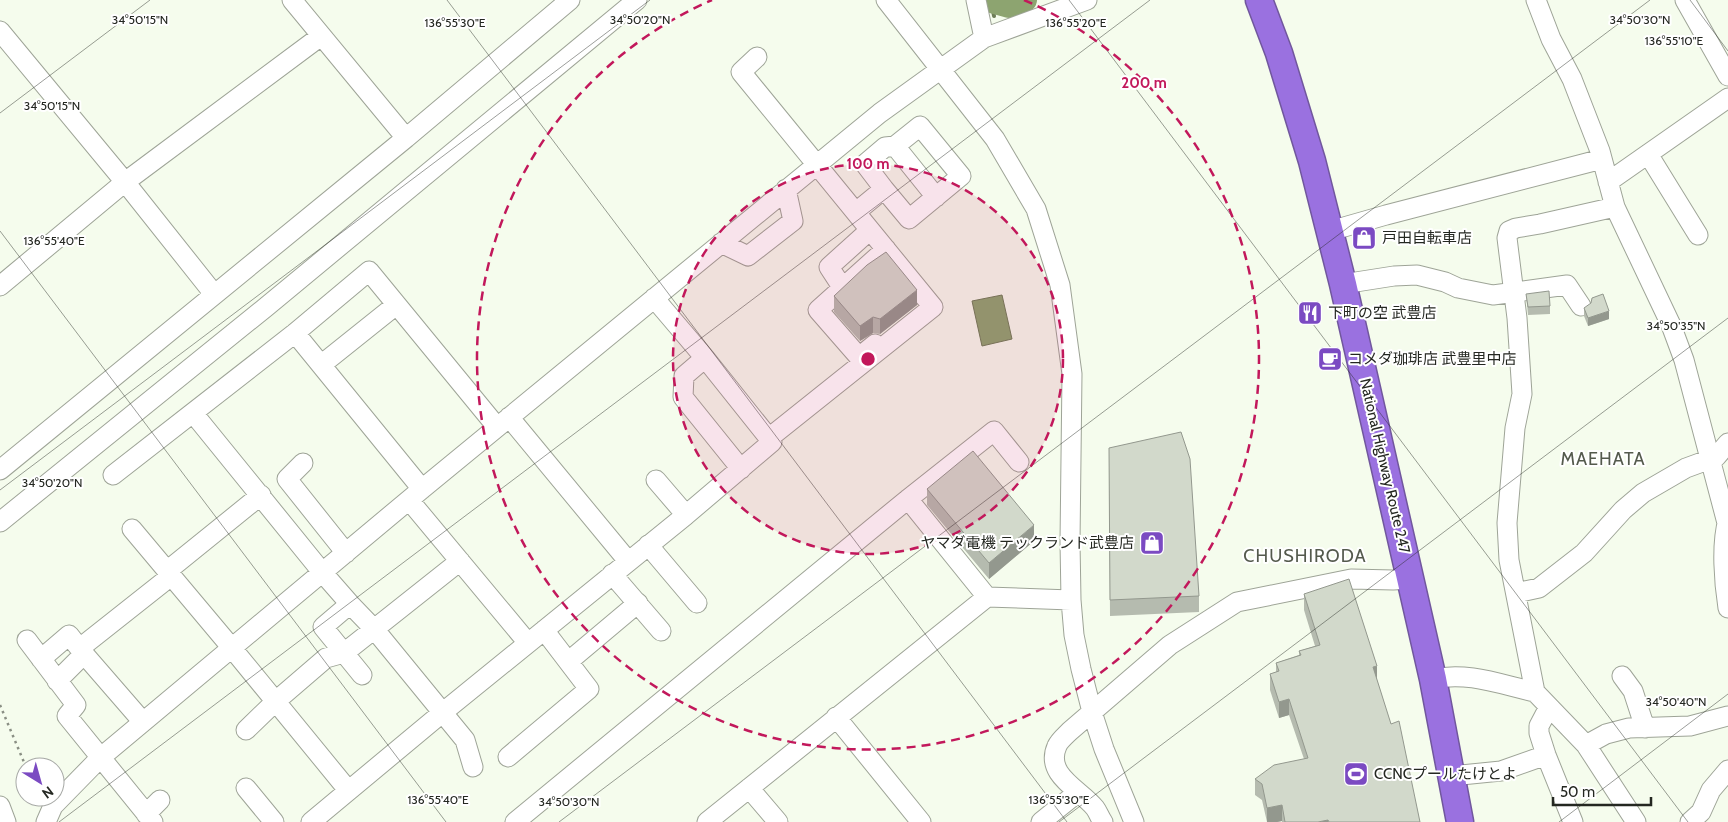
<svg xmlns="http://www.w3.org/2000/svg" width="1728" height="822" viewBox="0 0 1728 822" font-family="Cabin,'Noto Sans JP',sans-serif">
<rect width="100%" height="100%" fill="#f5fced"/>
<path fill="#8da470" stroke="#6e7e58" d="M1002 295 1012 339 982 346 972 301Z"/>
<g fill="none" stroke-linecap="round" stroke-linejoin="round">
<path stroke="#6e7e58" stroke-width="4" d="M991 0 994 16"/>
<path stroke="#8da470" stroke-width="24" d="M991 1 1009 6 1025 0"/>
<defs>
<path id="minor" d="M292 0 406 138 570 0
M886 0 995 139 1036 209 1060 285 1072 374 1070 542 1071 600 1074 635 1081 669 1092 712 1104 749 1134 822
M976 0 984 38
M1536 0 1551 39 1572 79 1600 151 1615 207 1671 325 1684 360 1727 523
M1685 0 1728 76
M0 31 125 182 214 294
M757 57 741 72 933 307 769 438
M895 146 936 197
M1648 154 1698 235
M1608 182 1728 98
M1615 207 1540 224 1516 228 1509 231 1507 238 1517 318 1522 394 1515 428 1507 523 1509 560 1535 692 1586 745 1636 822
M856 212 884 189 865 164 885 147 895 146 920 126 961 176 909 219 884 189
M1330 231 1386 215 1602 159
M721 243 748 256 793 221 786 189
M1343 284 1394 276 1417 275 1445 282 1458 288 1493 295 1567 285 1581 306
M0 286 125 182 321 36
M842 287 829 267 870 230
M295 333 422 489
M875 344 859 357 818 310 886 249
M705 358 684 376 683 397 741 469
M321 365 396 305
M193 413 322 572 350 604 375 630 465 740 473 767
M509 417 628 561
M303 463 287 479 346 553
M0 470 406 138
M113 475 295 333 369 271 497 427
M656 480 686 515
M908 499 987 597
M409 500 528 643
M1728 520C1721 544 1724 583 1728 608
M0 522 266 307 637 0
M132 529 231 647 348 790
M648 545 697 603
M167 571 261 495
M612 574 661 631
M1516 593 1539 588 1584 553 1623 510 1643 493 1686 468 1716 457 1728 443
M350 604 323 627 362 675
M27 640 76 705 67 716 153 822
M80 648 171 576
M84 654 143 722
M41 659 69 635 84 654 57 681
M569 661 638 603
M1622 676 1633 691 1645 728
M1433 679C1468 671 1502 685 1535 692
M1549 707 1539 726V733L1546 755 1573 822
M836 717 921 822
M246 730 276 701 326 658 344 653 460 561
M1586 745 1606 734 1629 728 1690 726 1728 716
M508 757 589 689 544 630
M1451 776 1501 771 1546 755
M246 788 274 822
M749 788 778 822
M0 806 6 822
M146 814 160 800
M46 822 53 806 100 758 422 489 880 113 984 38 1087 0
M311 822 442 713 686 515 772 442 705 358 654 298
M515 822 908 499 994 431 1019 462
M707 822 987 597 1071 600
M1041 822 1077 793
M1103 822C1100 818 1098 812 1095 808 1081 790 1044 775 1057 746 1059 741 1065 736 1070 731L1170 645 1237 602 1351 579 1393 580 1411 579
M1690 822 1701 812 1711 790 1728 770"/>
<path id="highway" d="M1259 0 1279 53 1312 161 1343 284 1433 679 1460 822"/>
</defs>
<use href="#minor" stroke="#9ea497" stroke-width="21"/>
<use href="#highway" stroke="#71579d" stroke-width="29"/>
<path stroke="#8a8f84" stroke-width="2.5" stroke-dasharray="2.5 4" stroke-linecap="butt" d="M0 705 26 767"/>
<use href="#minor" stroke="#fff" stroke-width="19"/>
<use href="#highway" stroke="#9a71e0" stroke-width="26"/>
</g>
<path fill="#b5bbaf" d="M1526 294 1550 306V314L1528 315Z
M834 296 917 305 880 334 873 333 860 341 834 312Z
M1584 308 1609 319 1588 326 1584 316Z
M1109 448 1199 596V612L1110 616Z
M927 489 1034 541 989 579 927 505Z
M1304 594 1377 680 1420 822H1282V821L1277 822H1267L1262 800 1255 795V779L1304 759 1289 715 1279 718 1270 690V674L1276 672V663L1299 655V651L1315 646 1304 610Z"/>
<path fill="#93988e" d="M917 290V305L880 334V319Z
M1609 311V319L1588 326V318Z
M873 317V333L860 341V326Z
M1034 525V541L989 579V563Z
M1377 666V682L1373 667Z
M1289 699V715L1279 718V702Z
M1282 805V821L1277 822H1267V808Z
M1328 820V822H1318Z"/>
<path fill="#d2d9cb" stroke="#93988e" d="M886 252 917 290 880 319 873 317 860 326 834 296 867 265Z
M1549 291 1550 306 1528 307 1526 294Z
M1603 294 1609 311 1588 318 1584 308 1591 303 1592 298Z
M1181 432 1190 459 1199 596 1110 600 1109 448Z
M973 451 1034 525 989 563 927 489Z
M1349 579 1377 666 1373 667 1391 724 1399 721 1420 822H1329L1328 820 1318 822H1285L1282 805 1267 808 1262 784 1255 779 1274 765 1308 758 1289 699 1279 702 1270 674 1279 671 1276 663 1301 655 1299 651 1320 645 1304 594Z"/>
<path fill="none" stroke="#242721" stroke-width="1" stroke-opacity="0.45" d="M447 0 1067 822M1069 0 1688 822M1690 0 1728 51M0 113 150 0M0 231 446 822M0 490 650 0M59 822 1150 0M559 822 1650 0M1059 822 1728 318M1559 822 1728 694"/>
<circle cx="868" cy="359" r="195" fill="#c2185b" fill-opacity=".12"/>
<g fill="none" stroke="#c2185b" stroke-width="2.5" stroke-dasharray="9 6">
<circle cx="868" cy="359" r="195"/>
<path d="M1024 0A391 391 0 1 1 712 0"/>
</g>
<defs>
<symbol id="shop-square" viewBox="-11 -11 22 22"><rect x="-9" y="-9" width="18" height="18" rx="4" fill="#7b4ac2" stroke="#fff"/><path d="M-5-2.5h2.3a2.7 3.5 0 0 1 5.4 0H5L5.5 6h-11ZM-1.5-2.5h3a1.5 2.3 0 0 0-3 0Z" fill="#fff"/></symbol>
<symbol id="restaurant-square" viewBox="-11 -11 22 22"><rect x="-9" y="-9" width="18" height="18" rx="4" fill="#7b4ac2" stroke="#fff"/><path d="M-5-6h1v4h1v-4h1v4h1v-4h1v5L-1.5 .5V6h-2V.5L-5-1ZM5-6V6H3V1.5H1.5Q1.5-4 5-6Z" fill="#fff"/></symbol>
<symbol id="cafe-square" viewBox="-11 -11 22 22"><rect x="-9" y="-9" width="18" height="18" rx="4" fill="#7b4ac2" stroke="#fff"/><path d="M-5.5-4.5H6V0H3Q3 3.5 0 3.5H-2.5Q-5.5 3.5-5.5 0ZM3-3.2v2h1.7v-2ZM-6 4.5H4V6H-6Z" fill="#fff"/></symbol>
<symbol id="stadium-square" viewBox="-11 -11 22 22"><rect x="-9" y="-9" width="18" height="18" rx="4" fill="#7b4ac2" stroke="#fff"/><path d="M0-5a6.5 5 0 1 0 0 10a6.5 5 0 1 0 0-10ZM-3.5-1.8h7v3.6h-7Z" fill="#fff"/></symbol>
</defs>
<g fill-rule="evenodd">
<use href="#shop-square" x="1350" y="224" width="28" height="28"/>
<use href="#restaurant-square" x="1296" y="299" width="28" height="28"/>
<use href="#cafe-square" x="1316" y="345" width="28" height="28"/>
<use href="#shop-square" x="1138" y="529" width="28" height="28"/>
<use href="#stadium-square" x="1342" y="760" width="28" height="28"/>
</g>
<g text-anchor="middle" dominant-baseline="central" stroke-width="4" stroke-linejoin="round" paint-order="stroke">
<g font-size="15" fill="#242721" stroke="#fff" text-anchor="start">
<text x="1382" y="238">戸田自転車店</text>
<text x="1328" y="313">下町の空 武豊店</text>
<text x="1348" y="359">コメダ珈琲店 武豊里中店</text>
<text x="1134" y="543" text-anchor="end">ヤマダ電機 テックランド武豊店</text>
<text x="1374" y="774">CCNCプールたけとよ</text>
</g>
<g font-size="15" fill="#242721" stroke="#fff">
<text transform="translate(1385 466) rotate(77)">National Highway Route 247</text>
</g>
<g font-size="18" letter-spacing="1" fill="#545a4d" stroke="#fff">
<text x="1603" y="459">MAEHATA</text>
<text x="1305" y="556">CHUSHIRODA</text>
</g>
</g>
<g font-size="12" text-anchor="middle" fill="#242721" stroke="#fff" stroke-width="4" stroke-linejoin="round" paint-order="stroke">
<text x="140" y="24">34°50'15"N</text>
<text x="640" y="24">34°50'20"N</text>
<text x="1640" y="24">34°50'30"N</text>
<text x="455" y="27">136°55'30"E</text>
<text x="1076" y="27">136°55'20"E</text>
<text x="1674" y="45">136°55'10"E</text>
<text x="52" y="110">34°50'15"N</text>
<text x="54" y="245">136°55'40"E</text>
<text x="1676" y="330">34°50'35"N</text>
<text x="52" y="487">34°50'20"N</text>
<text x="1676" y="706">34°50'40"N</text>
<text x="438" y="804">136°55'40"E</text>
<text x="1059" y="804">136°55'30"E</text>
<text x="569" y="806">34°50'30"N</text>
</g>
<circle cx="868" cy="359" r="8" fill="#c2185b" stroke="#fff" stroke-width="2.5"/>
<g font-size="15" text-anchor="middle" font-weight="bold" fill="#c2185b" stroke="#fff" stroke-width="4" stroke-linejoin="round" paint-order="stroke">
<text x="1144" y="88">200 m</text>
<text x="868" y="169">100 m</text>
</g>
<g transform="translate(40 782) rotate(143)"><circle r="24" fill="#ffffff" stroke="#a7a9a6"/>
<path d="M0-4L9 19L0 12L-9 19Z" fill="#7b4ac2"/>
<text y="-8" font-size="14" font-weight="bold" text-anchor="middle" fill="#242721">N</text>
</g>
<path d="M1553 797v8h98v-8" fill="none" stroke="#242721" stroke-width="2.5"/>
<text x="1560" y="797" font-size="15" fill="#242721" stroke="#ffffff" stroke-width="4" paint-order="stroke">50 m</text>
</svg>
